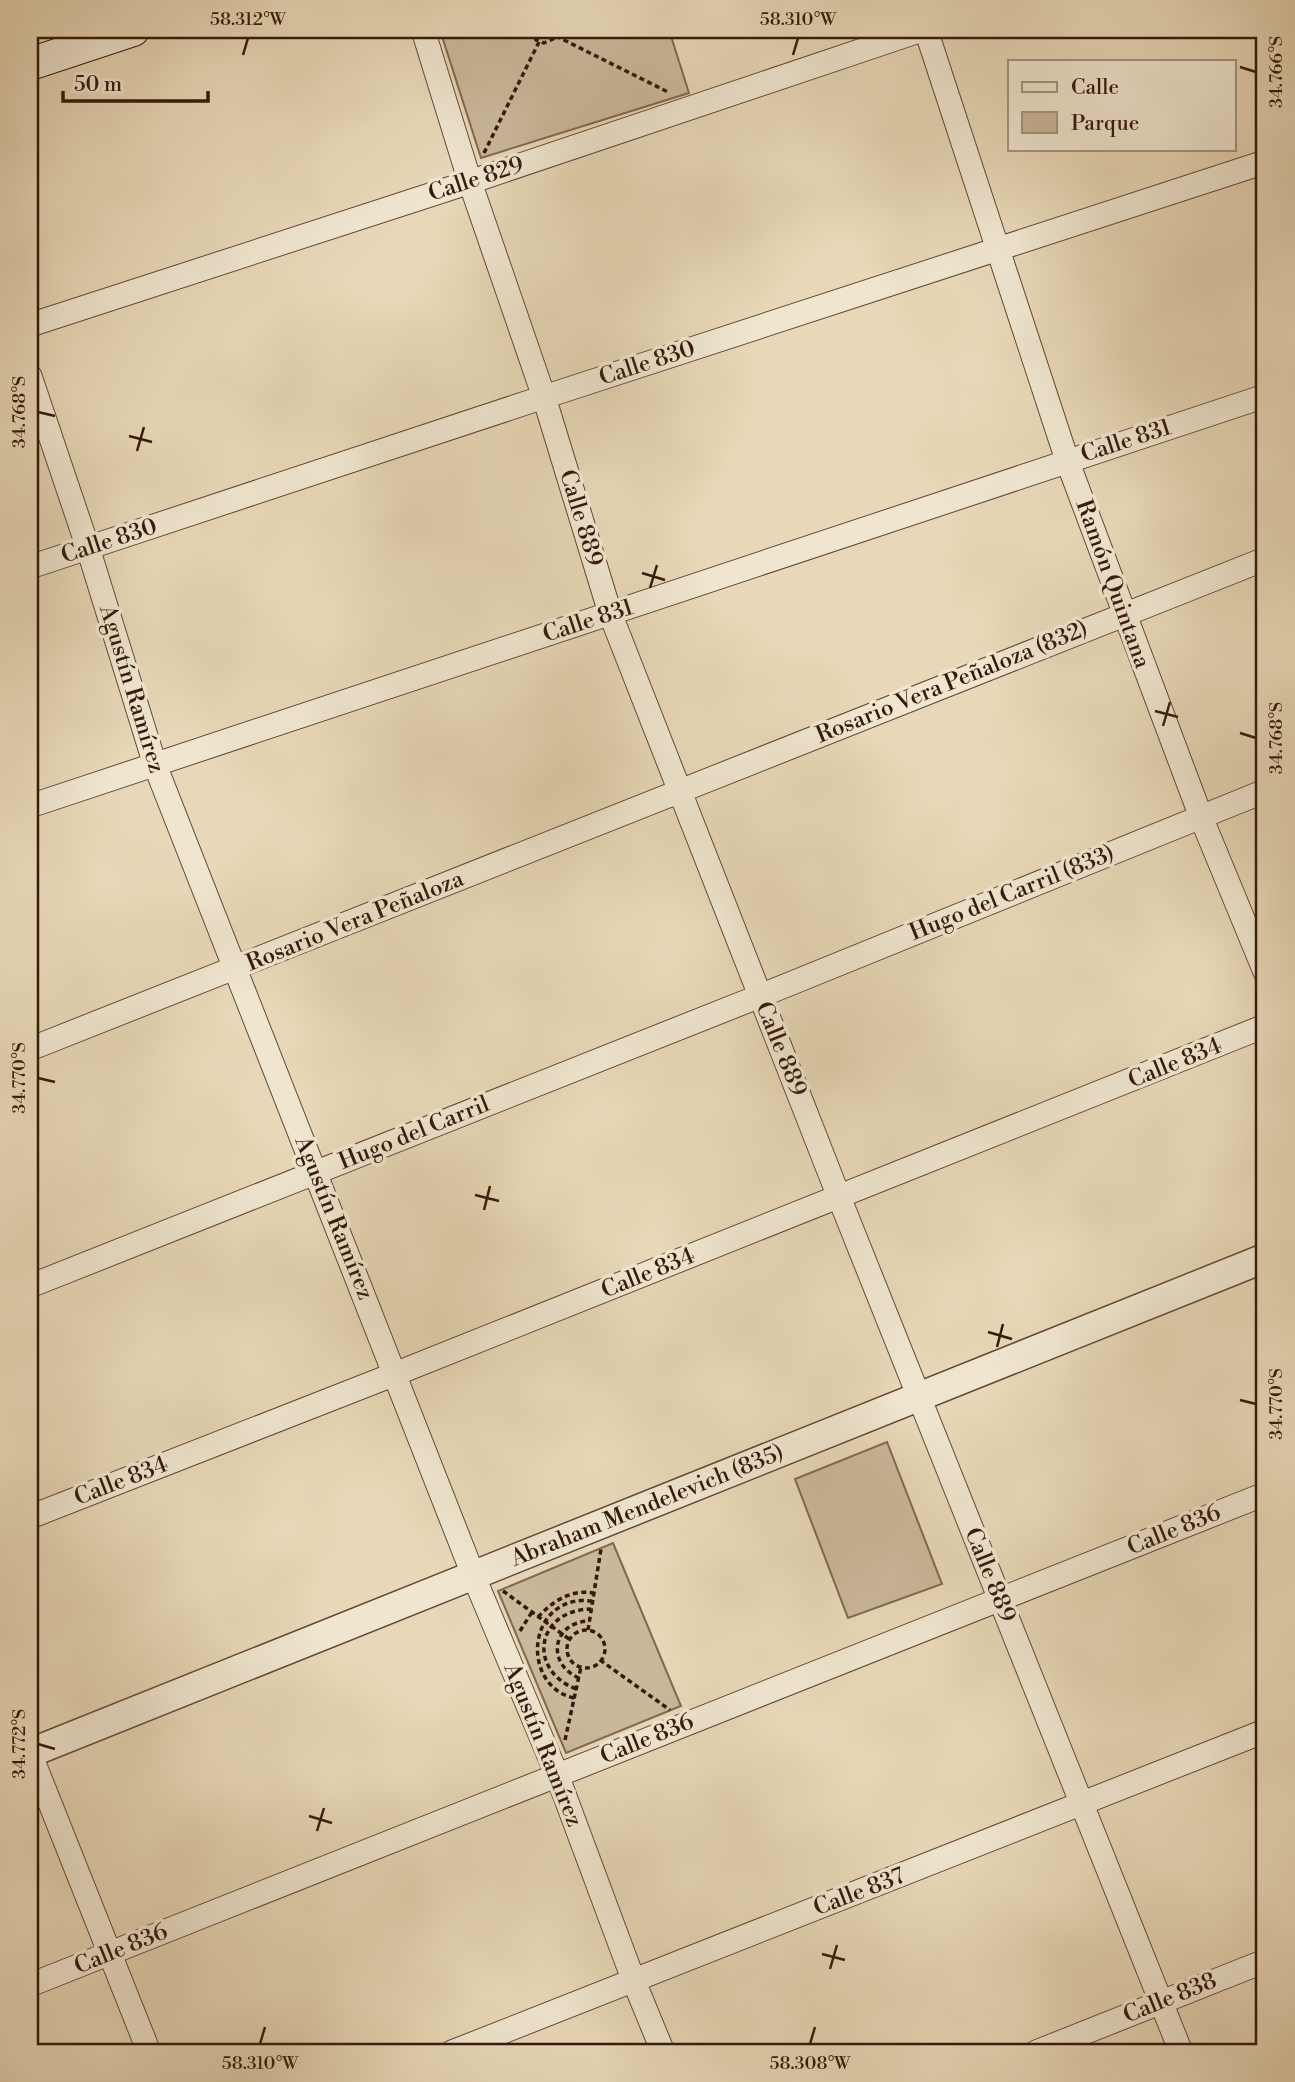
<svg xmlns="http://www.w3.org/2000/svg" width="1295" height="2082" viewBox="0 0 1295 2082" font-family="'Libre Bodoni',serif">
<rect width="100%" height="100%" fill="#e8d8b7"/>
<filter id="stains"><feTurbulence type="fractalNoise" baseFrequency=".00286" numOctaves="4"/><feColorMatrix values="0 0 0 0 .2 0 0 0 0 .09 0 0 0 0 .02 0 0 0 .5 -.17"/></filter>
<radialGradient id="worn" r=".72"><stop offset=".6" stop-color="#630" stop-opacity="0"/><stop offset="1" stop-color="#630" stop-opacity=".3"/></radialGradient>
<path fill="#cab89a" stroke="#806853" stroke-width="2" d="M440 30H669L689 93 481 158Z
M887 1442 942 1584 848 1618 795 1479Z
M613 1543 681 1706 566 1753 498 1591Z"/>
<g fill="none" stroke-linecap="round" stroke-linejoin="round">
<defs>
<path id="minor" d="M423 30 470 182 544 397 610 613 839 1197 1181 2052
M926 30 1067 460 1201 817 1265 972
M30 325 470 182 922 30
M30 376 88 548 155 765 474 1577 557 1775 633 1979 663 2052
M30 567 544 397 1265 162
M30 806 1265 396
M30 1049 1265 559
M30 1286 760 996 1265 791
M30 1517 395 1374 1265 1026
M30 1753 149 2052
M30 1985 1265 1494
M452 2052 1265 1731
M1036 2052 1265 1961"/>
<g id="tertiary">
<path id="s1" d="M30 1753 1265 1258"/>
</g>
<path id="secondary" d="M30 64 133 30"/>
</defs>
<use href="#minor" stroke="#624937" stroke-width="25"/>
<use href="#tertiary" stroke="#624937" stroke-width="31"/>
<use href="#secondary" stroke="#35190c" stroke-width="34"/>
<path stroke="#35190c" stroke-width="3.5" stroke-dasharray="5 3.5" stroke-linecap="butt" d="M532 30 536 40 544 43 555 38 557 30
M556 36 670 93
M484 153 539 42
M503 1591 569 1639
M538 1617C553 1601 571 1589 594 1593
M588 1630 601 1549
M567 1649a19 19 0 1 1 38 0a19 19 0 1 1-38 0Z
M520 1631 532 1612
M600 1660 670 1710
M579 1678C545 1663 553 1622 589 1621
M576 1689C526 1669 537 1610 591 1609
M574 1698C525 1687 525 1610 576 1601 581 1600 587 1601 593 1601
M565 1740 581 1667"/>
<use href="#minor" stroke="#f0e6d0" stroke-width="23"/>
<use href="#tertiary" stroke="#f0e6d0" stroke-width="28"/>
<use href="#secondary" stroke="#f0e6d0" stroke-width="32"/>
</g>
<path fill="none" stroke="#35190c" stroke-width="2.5" d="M243 55 248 38M793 55 798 38M1240 67 1256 72M38 412 55 416M129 436 152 442M137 451 144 427M642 573 665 580M650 588 657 565M1155 711 1178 717M1163 726 1170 702M1240 733 1256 738M38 1078 55 1082M475 1195 499 1201M484 1210 490 1186M988 1332 1012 1339M997 1347 1003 1324M1240 1400 1256 1404M38 1744 55 1749M309 1816 332 1823M317 1831 324 1808M822 1954 845 1960M830 1969 837 1945M260 2044 265 2027M810 2044 815 2027"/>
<g text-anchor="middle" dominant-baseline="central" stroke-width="7" stroke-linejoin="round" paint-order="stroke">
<g font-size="23" fill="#35190c" stroke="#f0e6d0">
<text transform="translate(476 179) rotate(-18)">Calle 829</text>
<text transform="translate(647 363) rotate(-18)">Calle 830</text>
<text transform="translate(1126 441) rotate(-18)">Calle 831</text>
<text transform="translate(581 518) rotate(73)">Calle 889</text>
<text transform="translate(109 541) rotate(-18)">Calle 830</text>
<text transform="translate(1113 584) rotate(70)">Ramón Quintana</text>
<text transform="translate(588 621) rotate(-18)">Calle 831</text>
<text transform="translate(952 682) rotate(-22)">Rosario Vera Peñaloza (832)</text>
<text transform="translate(132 689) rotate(73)">Agustín Ramírez</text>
<text transform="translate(1012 893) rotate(-22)">Hugo del Carril (833)</text>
<text transform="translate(355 921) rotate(-22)">Rosario Vera Peñaloza</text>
<text transform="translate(781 1049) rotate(68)">Calle 889</text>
<text transform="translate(1175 1063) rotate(-22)">Calle 834</text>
<text transform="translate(414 1133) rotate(-22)">Hugo del Carril</text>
<text transform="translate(334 1218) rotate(68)">Agustín Ramírez</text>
<text transform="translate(648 1273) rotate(-22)">Calle 834</text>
<text transform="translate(121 1481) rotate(-21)">Calle 834</text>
<text stroke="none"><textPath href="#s1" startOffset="665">Abraham Mendelevich (835)</textPath></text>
<text transform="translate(1174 1530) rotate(-22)">Calle 836</text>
<text transform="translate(990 1575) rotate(68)">Calle 889</text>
<text transform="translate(647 1739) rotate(-22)">Calle 836</text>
<text transform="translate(543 1745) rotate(68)">Agustín Ramírez</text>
<text transform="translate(859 1892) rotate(-21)">Calle 837</text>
<text transform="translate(121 1949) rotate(-22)">Calle 836</text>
<text transform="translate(1170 1998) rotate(-22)">Calle 838</text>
</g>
</g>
<rect width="1295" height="2082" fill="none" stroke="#e8d8b7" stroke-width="77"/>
<rect x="1008" y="60" width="228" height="91" fill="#f0e6d0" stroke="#a59482" stroke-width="2"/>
<rect x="1022" y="82" width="35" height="10" fill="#f0e6d0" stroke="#a59482" stroke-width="2"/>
<text x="1071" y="94" font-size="21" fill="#35190c">Calle</text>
<rect x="1022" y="112" width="35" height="21" fill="#cab89a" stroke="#a59482" stroke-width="2"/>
<text x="1071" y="130" font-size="21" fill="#35190c">Parque</text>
<path d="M63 91v10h145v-10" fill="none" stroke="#35190c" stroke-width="3.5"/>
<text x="74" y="91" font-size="21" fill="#35190c" stroke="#f0e6d0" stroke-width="5" paint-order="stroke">50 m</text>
<rect x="38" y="38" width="1218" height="2006" fill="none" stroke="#35190c" stroke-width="2.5"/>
<g font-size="18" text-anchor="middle" fill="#35190c">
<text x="248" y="25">58.312°W</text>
<text x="798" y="25">58.310°W</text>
<text transform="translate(1276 72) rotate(-90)" y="6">34.766°S</text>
<text transform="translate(19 412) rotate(-90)" y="6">34.768°S</text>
<text transform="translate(1276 738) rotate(-90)" y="6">34.768°S</text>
<text transform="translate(19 1078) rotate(-90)" y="6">34.770°S</text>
<text transform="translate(1276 1404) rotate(-90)" y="6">34.770°S</text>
<text transform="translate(19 1744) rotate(-90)" y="6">34.772°S</text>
<text x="260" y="2069">58.310°W</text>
<text x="810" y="2069">58.308°W</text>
</g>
<rect width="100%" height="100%" filter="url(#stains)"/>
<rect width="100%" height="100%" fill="url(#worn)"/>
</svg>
